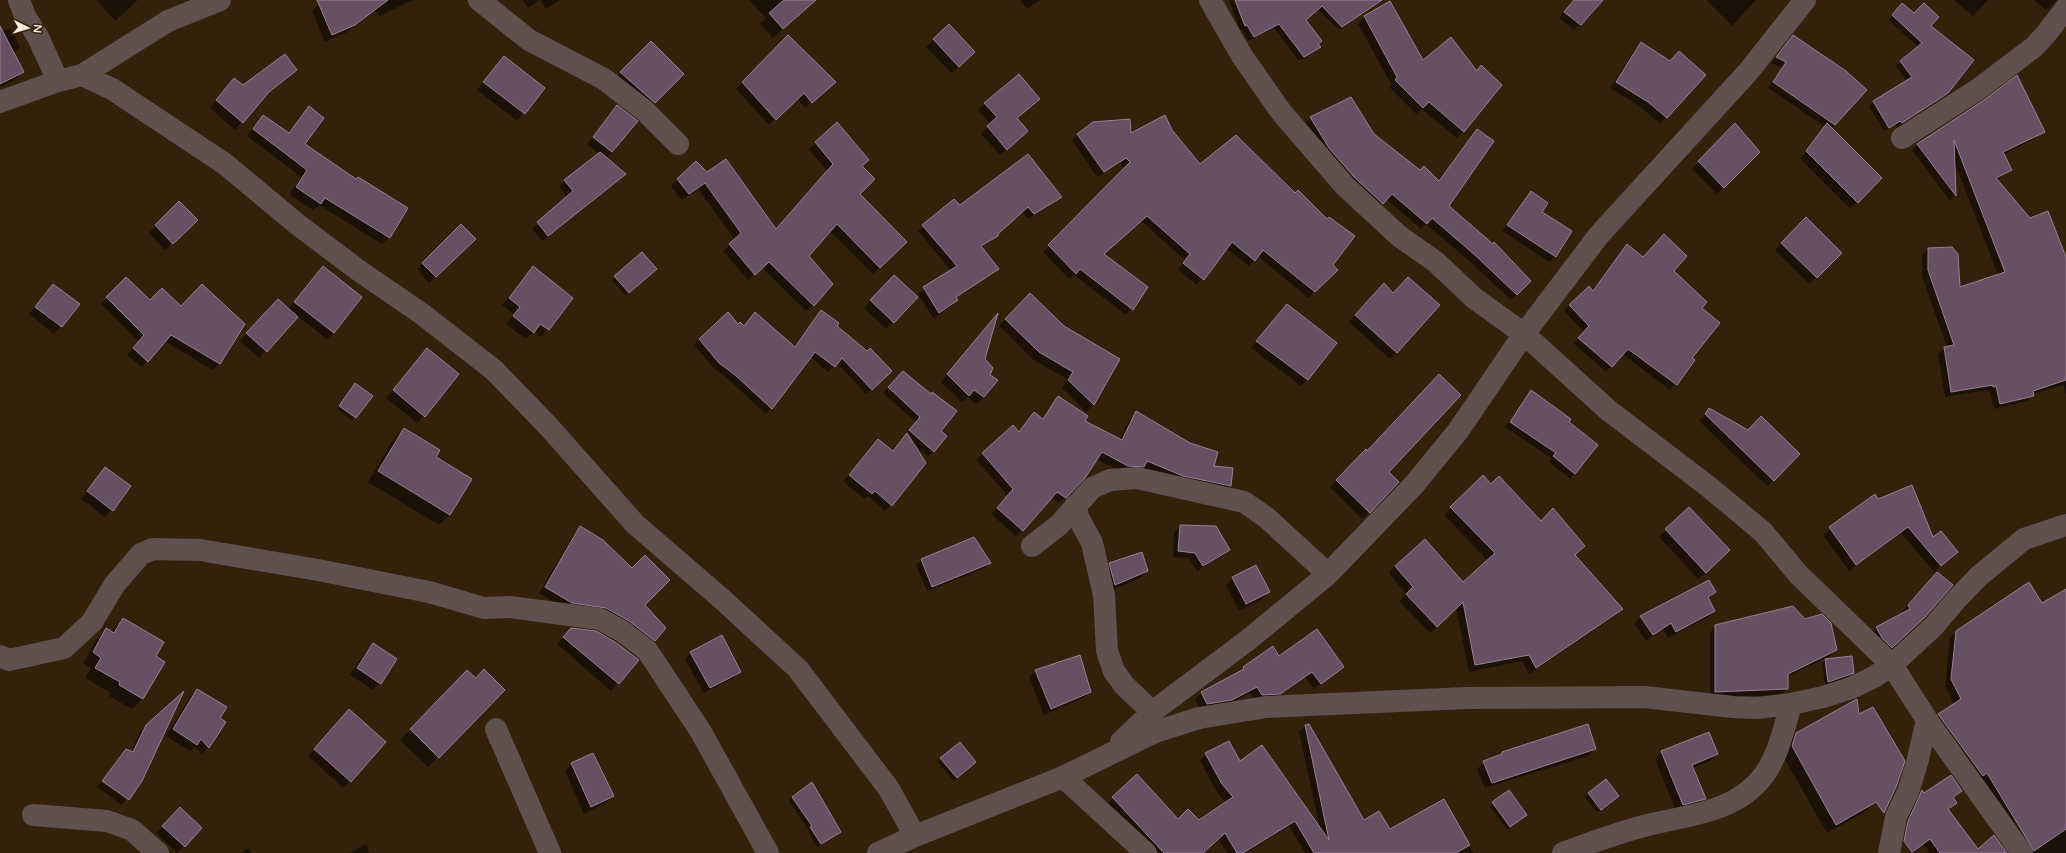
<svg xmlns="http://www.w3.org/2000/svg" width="2066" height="853" viewBox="0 0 2066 853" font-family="'Varela Round',sans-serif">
<rect width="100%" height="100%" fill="#34210c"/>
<path fill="#0007" d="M97 0H138L115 21Z
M328 0H413L380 16 375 11 347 32 325 42 312 11 319 4Z
M523 0H560L546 9 540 0 528 8Z
M749 0H813L814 1 773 38 760 24 766 18Z
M1020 0H1041L1027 9Z
M1229 0H1356L1364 11 1339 30 1317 9 1305 20 1320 47 1299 61 1274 28 1248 41 1242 29 1240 30Z
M1574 0H1601L1574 30 1559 18Z
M1706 0H1756L1732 26Z
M1954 0H1988L1973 16Z
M2034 0H2056L2046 10Z
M1390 2 1423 62 1476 71 1481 67 1463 131 1457 138 1421 109 1416 114 1389 87 1391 84 1358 24 1364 17Z
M1898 9 1929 26 1948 93 1897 127 1895 124 1884 131 1869 106 1907 81 1896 66 1918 47 1889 20Z
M949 25 967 59 951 73 926 47Z
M10 28 20 47 13 54 23 71 16 79 0 87V33Z
M788 37 828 88 805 108 797 99 769 125 736 89Z
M651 42 683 74 647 110 614 80Z
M1788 42 1835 124 1831 128 1881 178 1850 209 1800 159 1825 127 1768 88 1782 68 1771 63Z
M1641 43 1669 62 1704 75 1660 124 1642 108 1610 88 1635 49Z
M504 57 544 88 517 121 477 90Z
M296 70 264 96 235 130 210 108 234 79 243 87Z
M1350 98 1373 134 1420 171 1438 181 1477 130 1448 206 1530 281 1511 300 1469 261 1426 224 1421 229 1386 199 1376 209 1304 124 1310 118Z
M1984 101 2040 134 2034 139 2003 155 2011 170 1997 180 2030 219 2066 256V394L2063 385 2033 394 2027 401 1994 409 1990 391 1987 392V390L1945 397 1938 354 1947 347 1922 276V255L1928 249 1951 248 1959 288 1998 275 1954 161 1955 195 1950 201 1912 150 1918 144Z
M985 103 1020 137 1000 155 981 134 990 124 978 110Z
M309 107 304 144 389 237 382 244 319 205 313 210 289 194 301 177 247 136 263 116 288 133Z
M618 107 612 152 606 158 625 175 542 241 532 229 568 198 559 186 599 154 587 144Z
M837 124 861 166 859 194 905 242 873 274 830 231 808 256 813 305 806 311 762 268 748 280 723 251 735 240 698 189 682 200 671 186 696 162 775 230 827 171 809 149Z
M1735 125 1759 152 1717 194 1692 169Z
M1171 131 1200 166 1336 270 1308 298 1258 256 1249 266 1226 248 1197 285 1178 270 1185 260 1141 221 1103 254 1147 287 1126 315 1074 275 1069 279 1043 252 1124 169 1120 163 1097 177 1072 140 1078 134 1130 135Z
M1531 192 1540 212 1555 256 1549 262 1502 231Z
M1060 197 1028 219 1022 212 997 234 992 241 981 247 998 269 956 298 957 300 952 306 933 318 918 294 951 271 918 231 923 226Z
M179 202 196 220 165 250 149 233Z
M1806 218 1841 253 1809 284 1775 250Z
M461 225 474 239 429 283 417 269Z
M1627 246 1643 258 1672 271 1701 308 1690 358 1694 360 1670 390 1622 354 1606 372 1574 344 1584 332 1564 311 1588 287 1592 291Z
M323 268 334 332 327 339 297 316 259 358 240 341 271 307 288 309Z
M533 268 572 299 541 337 534 331 526 339 506 324 514 314 502 305Z
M652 273 625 295 612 280 615 277Z
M894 276 916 297 886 329 864 308Z
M126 278 150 301 243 324 219 364 213 370 164 341 142 367 127 355 139 342 101 304Z
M53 285 78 304 54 334 29 314Z
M1377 291 1396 352 1390 359 1349 322Z
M1030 294 1063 327 1119 359 1093 405 1086 412 1062 388 1067 379 1032 359 999 326Z
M1281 311 1307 380 1301 386 1251 348Z
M821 312 890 371 866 394 837 363 828 372 810 357 766 414 729 380 714 368 694 345 700 339 738 325 794 347Z
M991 322 984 359 988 375 984 396 977 404 967 397 962 402 941 382Z
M427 349 424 416 417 423 386 398Z
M903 372 940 432 946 436 928 457 913 443 891 505 885 511 868 496 865 499 843 482 878 440 892 452 916 422 883 393Z
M352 388 371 396 352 421 337 409Z
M1531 391 1567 422 1575 473 1570 479 1549 462 1551 458 1505 427Z
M1058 397 1083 422 1119 440 1130 419 1136 413 1213 466 1230 486 1223 492 1177 481 1142 468 1137 473 1122 472 1096 459 1085 477 1059 503 1051 497 1016 536 991 514 1008 496 976 460 1013 426 1018 432 1034 413 1042 419Z
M1709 409 1748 432 1799 454 1767 486 1699 421Z
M404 429 434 457 471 480 449 515 439 525 368 482 393 440Z
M1366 451 1398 482 1362 519 1330 487Z
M105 469 112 510 105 517 81 499Z
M1483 477 1574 556 1622 609 1615 616 1529 674 1522 661 1469 672 1456 608 1430 633 1399 601 1406 594 1389 573 1395 566 1462 583 1488 561 1444 515Z
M1874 495 1878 500 1933 539 1950 558 1934 572 1901 533 1849 571 1823 535Z
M1689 508 1729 550 1698 579 1659 537Z
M1180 526 1228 550 1222 556 1197 571 1189 558 1173 557 1174 532Z
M580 528 643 605 654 640 648 646 565 609 539 593 574 534Z
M973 538 990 563 985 568 927 591 916 565 921 560Z
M1110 564 1147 571 1140 578 1108 592 1103 571Z
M1233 578 1269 592 1262 599 1239 611 1226 585Z
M1932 578 1918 623 1886 652 1872 633 1877 628 1904 613 1903 611Z
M2066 590V853H2026L1932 721 1954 705 1945 686 1950 638 1957 631 2042 604Z
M1715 592 1708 599 1714 611 1707 618 1668 638 1663 629 1646 641 1634 624 1641 617Z
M123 619 154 657 164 662 142 699 132 709 109 696 111 693 85 678 91 668 83 663 96 640 106 629 111 632Z
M1716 626 1836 650 1830 656 1787 677V689L1781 695 1710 698V632Z
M571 629 637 660 611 691 557 644Z
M722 637 739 672 734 678 704 693 685 659 690 653Z
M373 644 380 683 373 690 350 675 366 651Z
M1279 657 1343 667 1314 689 1305 677 1273 700 1255 701 1250 693 1225 706 1200 710 1195 699 1201 693 1238 673 1244 668Z
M1825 660 1853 672 1850 676 1825 685 1822 663Z
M1036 670 1090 691 1083 698 1044 715 1029 677Z
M467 671 476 679 504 690 428 767 400 740Z
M197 690 219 719 224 722 208 747 202 754 195 747 190 751 166 736 190 697Z
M342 718 350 781 343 788 308 756Z
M146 725 142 780 122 805 97 787 120 756 126 750 131 752 140 732Z
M1305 726 1364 822 1390 830 1444 800 1473 853H1305L1289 826 1246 853H1227L1218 838 1202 853H1153L1107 804 1137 776 1178 820 1199 822 1226 803 1216 791 1200 760 1206 754 1239 763 1320 828 1299 732Z
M1796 734 1860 766 1872 804 1863 813 1827 833 1783 756 1787 744Z
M1595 749 1588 756 1485 788 1477 769 1484 762 1502 753Z
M1662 752 1717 754 1710 761 1693 768 1705 798 1698 805 1676 811 1655 759Z
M941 759 972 765 954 781 938 762Z
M572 764 613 796 605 803 584 814 565 771Z
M1922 791 1923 794 1961 791 1953 798 1956 803 1948 810 1978 850 2006 853H1930L1906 821 1916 797Z
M1589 793 1614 799 1597 812 1585 797Z
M792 797 840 832 817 847 808 831 809 830 789 801Z
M1493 803 1526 815 1507 830 1490 806Z
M173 816 200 828 177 853 156 833Z
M366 844 370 853H350Z
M248 848 251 853H241Z"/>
<path fill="#674f64" stroke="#9a8096" d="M317 0H388L355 25 332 35Z
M784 0H816L783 29 769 13Z
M1235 0H1382L1342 27 1322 6 1306 20 1322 41 1318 44 1321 47 1304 57 1279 24 1254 37 1247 25 1245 26Z
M1574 0H1603L1581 25 1564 12Z
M1390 1 1423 60 1451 37 1477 71 1481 65 1502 85 1464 132 1429 102 1423 108 1395 80 1397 77 1364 16Z
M1902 3 1914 13 1924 3 1939 17 1931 26 1974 60 1948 93 1902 123 1900 121 1889 128 1873 101 1912 77 1900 61 1922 43 1892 15Z
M949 24 975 52 959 67 933 39Z
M0 26 24 72 0 84Z
M788 35 836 82 812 103 804 93 776 120 742 82Z
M1793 35 1846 71 1867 90 1835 125 1773 82 1786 62 1776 57Z
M651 41 684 74 655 103 620 72Z
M1641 42 1670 61 1679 51 1706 75 1667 118 1648 102 1616 82Z
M285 54 297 70 269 92 243 123 216 100 234 78 243 85Z
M504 56 545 88 525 114 483 82Z
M1019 74 1040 99 1017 118 1028 131 1007 150 987 126 997 117 984 103Z
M2017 75 2045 132 2003 152 2012 170 1996 178 2030 218 2048 211 2066 257V380L2033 391 2034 396 2000 404 1996 386 1993 387V385L1951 392 1944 347 1954 345 1928 270V248L1952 247 1958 254 1960 287 2005 272 1954 140 1956 196 1917 144 1984 100Z
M1351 97 1374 134 1420 170 1424 166 1439 181 1477 129 1494 141 1449 206 1493 244 1494 242 1531 281 1517 295 1475 255 1432 218 1427 224 1392 194 1383 204 1354 177 1329 148 1310 117Z
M617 105 638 121 612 152 593 137Z
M309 106 324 118 305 144 356 179 358 177 408 208 390 238 325 198 321 204 296 187 307 170 253 129 263 115 289 133Z
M1165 115 1172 130 1200 164 1236 135 1295 193 1298 190 1327 219 1329 217 1355 236 1333 265 1338 270 1315 292 1263 250 1255 261 1232 242 1204 280 1183 263 1190 254 1147 216 1104 254 1148 287 1133 310 1080 269 1076 274 1048 245 1130 162 1126 158 1104 172 1077 134 1093 122 1130 119 1131 133Z
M837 122 869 160 862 166 875 179 860 194 907 242 880 268 837 224 809 256 833 284 814 306 769 262 755 275 729 244 741 233 705 183 689 194 677 179 696 161 707 172 726 159 776 229 833 164 815 142Z
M1735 123 1760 152 1724 188 1698 161Z
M1827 123 1882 178 1858 203 1806 151Z
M600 152 626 174 548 236 537 222 573 191 564 180Z
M1028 154 1062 197 1034 214 1028 207 998 234V236L981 246 999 269 956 297 958 300 939 313 923 287 957 266 922 225 954 199 960 205Z
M1531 191 1548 203 1542 212 1572 231 1556 257 1507 225Z
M179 201 198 220 173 244 155 225Z
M1806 217 1842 253 1817 278 1781 243Z
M461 224 476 239 436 277 422 263Z
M1664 234 1687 256 1674 271 1707 302 1702 308 1720 323 1692 358 1695 360 1677 385 1628 349 1612 367 1578 338 1589 326 1569 305 1589 286 1593 291 1627 244 1643 257Z
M642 252 657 269 629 293 614 276Z
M323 266 362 297 334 333 294 302Z
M533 266 573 298 549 330 540 324 534 333 513 316 520 307 509 298Z
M894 275 918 297 894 323 870 300Z
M126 277 150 300 162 288 181 306 202 284 245 324 220 364 171 335 148 362 133 348 144 335 106 297Z
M1408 277 1440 305 1397 353 1355 315 1384 283 1393 293Z
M53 284 80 304 62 327 35 307Z
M1030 293 1064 326 1120 359 1094 405 1068 380 1073 372 1039 352 1005 319Z
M278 299 298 317 267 352 246 333Z
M1287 304 1337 343 1308 380 1256 341Z
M821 310 839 323 837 326 867 351 870 348 892 371 872 390 842 358 835 367 815 352 772 409 735 375 719 363 699 339 728 312 738 324 740 322 744 326 755 312 795 347Z
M998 313 985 359 993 368 990 375 998 380 984 397 974 390 969 396 947 374Z
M427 348 459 374 425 417 393 390Z
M903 371 931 394 932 392 957 411 941 431 947 436 934 452 909 430 920 417 888 387Z
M1439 374 1461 395 1389 472 1399 482 1370 513 1336 480 1366 449 1367 451Z
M355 383 373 396 356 418 339 406Z
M1531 390 1571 419 1569 422 1598 445 1575 474 1553 456 1556 453 1510 422Z
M1058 396 1088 416 1085 421 1122 440 1136 411 1190 443 1218 452 1214 466 1233 468 1231 486 1183 476 1147 461 1144 467 1128 466 1102 452 1085 478 1066 498 1057 492 1023 531 997 508 1013 489 982 453 1013 425 1019 432 1034 412 1043 419Z
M1709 408 1748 430 1761 416 1800 454 1774 481 1705 414Z
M404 428 440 450 436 457 472 479 450 515 378 471Z
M907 433 926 463 892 506 875 491 872 494 849 475 878 439 893 451Z
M105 467 131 486 113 511 87 491Z
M1483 475 1491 484 1499 476 1541 521 1553 508 1585 546 1575 555 1623 609 1536 668 1529 655 1475 665 1463 602 1437 627 1406 594 1413 587 1395 566 1425 539 1463 582 1495 553 1450 507Z
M1912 485 1933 537 1941 531 1958 552 1941 566 1908 527 1856 565 1829 527 1875 494 1878 499Z
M1689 507 1730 550 1706 573 1665 529Z
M1180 525 1216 526 1230 550 1203 566 1195 553 1178 551Z
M580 526 603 540 632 568 645 555 670 580 645 605 666 628 655 641 629 621 606 608 572 603 545 587Z
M974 537 991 563 932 587 921 559Z
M1142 552 1148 571 1115 585 1109 563Z
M1256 565 1270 592 1246 604 1232 577Z
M1937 572 1953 585 1925 617 1892 648 1882 638 1876 627 1910 609 1908 605Z
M1709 580 1716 592 1708 597 1715 611 1676 632 1671 623 1653 635 1640 616Z
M2029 582 2042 603 2066 589V829L2034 851 1987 773 1983 776 1938 714 1961 699 1951 679 1956 631Z
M1793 606 1805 619 1822 614 1831 623 1837 650 1788 674V689L1715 692V625Z
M123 618 164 642 156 656 165 662 143 699 119 685 120 682 95 668 101 658 93 652 106 628 114 633Z
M571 628 596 631 615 642 639 660 619 684 563 637Z
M1317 629 1344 667 1321 684 1312 672 1280 694 1262 695 1257 687 1232 700 1207 704 1201 692 1244 669 1243 667 1273 646 1279 656Z
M722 635 741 672 710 688 690 652Z
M373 643 397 659 381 684 357 668Z
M1080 655 1091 692 1051 709 1035 670Z
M1852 656 1854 673 1828 682 1825 659Z
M484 669 505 690 439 758 410 729 467 670 476 678Z
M197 689 227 707 220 718 226 722 209 748 201 739 197 745 173 729Z
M184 691 142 781 129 800 102 781 126 749 133 752 146 725Z
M1857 699 1859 714 1873 707 1905 761 1896 787 1884 813 1876 802 1836 825 1792 746 1796 733Z
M349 709 386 742 351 782 314 749Z
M1309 724 1364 820 1379 811 1390 829 1444 799 1470 845 1456 853H1314L1295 821 1243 853H1237L1225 833 1203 853H1164L1112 797 1137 774 1178 819 1188 809 1199 820 1233 797 1222 784 1205 753 1229 741 1240 761 1262 745 1329 840 1305 725Z
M1588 724 1596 749 1492 783 1483 761 1502 754V752Z
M1709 732 1718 754 1692 765 1706 799 1683 805 1661 751Z
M960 742 976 762 957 778 940 758Z
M593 753 614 796 591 807 571 763Z
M1951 775 1962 791 1953 797 1957 803 1948 809 1978 849 1994 835 2007 853H1940L1930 839 1912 852 1904 841 1908 821 1922 790 1924 793Z
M1606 779 1619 796 1601 810 1588 793Z
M812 782 841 832 821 844 810 827 812 826 792 797Z
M1509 790 1527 815 1510 827 1492 802Z
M180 807 202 828 185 847 162 826Z"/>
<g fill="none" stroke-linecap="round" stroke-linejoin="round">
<path stroke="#60514f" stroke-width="22" d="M19 0 25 16 38 37 58 81
M479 0 529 40 604 79 644 110 678 144
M1210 0 1242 56 1282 113 1345 186 1399 236 1436 262 1474 298 1524 334 1608 410 1709 487 1763 532 1798 574 1892 665 1927 720 2022 853
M82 75 112 89 225 164 297 224 358 270 422 314 494 370 549 427 635 524 723 600 798 669 889 789 915 836
M0 102 58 81 82 75 168 21 220 0
M1902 138 1977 90 2034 47 2046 34 2066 8
M1076 505 1078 517 1092 543 1104 595 1107 651 1114 671 1124 685 1152 712
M1032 546 1059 525 1092 488 1110 480 1137 478 1244 502 1267 518 1316 563 1327 575
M0 656 9 660 64 648 92 622 115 584 141 554 153 549 200 550 318 570 429 592 484 608 510 607 600 619 622 631 647 650 701 732 768 853
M496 729 550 853
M1121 742 1152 712 1248 640 1327 575 1413 486 1458 431 1524 334 1599 235 1748 72 1805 0
M1063 777 1146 853
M33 815 107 821 132 830 158 853
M878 853 915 836 1063 777 1155 732 1199 718 1266 707 1467 698 1644 697 1733 707 1757 708 1791 704 1823 697 1851 688 1874 677 1892 665 1934 626 1955 601 1979 576 2024 539 2066 525
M1563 853C1590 843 1617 833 1644 826 1687 815 1736 813 1764 775 1779 754 1784 728 1791 704
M1889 853 1896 817 1908 792 1917 763 1927 720"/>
</g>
<g transform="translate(28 28) rotate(95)" stroke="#34210c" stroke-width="3" paint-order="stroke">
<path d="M0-3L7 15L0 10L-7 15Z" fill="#faede0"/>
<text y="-6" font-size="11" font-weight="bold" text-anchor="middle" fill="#faede0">N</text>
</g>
</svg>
